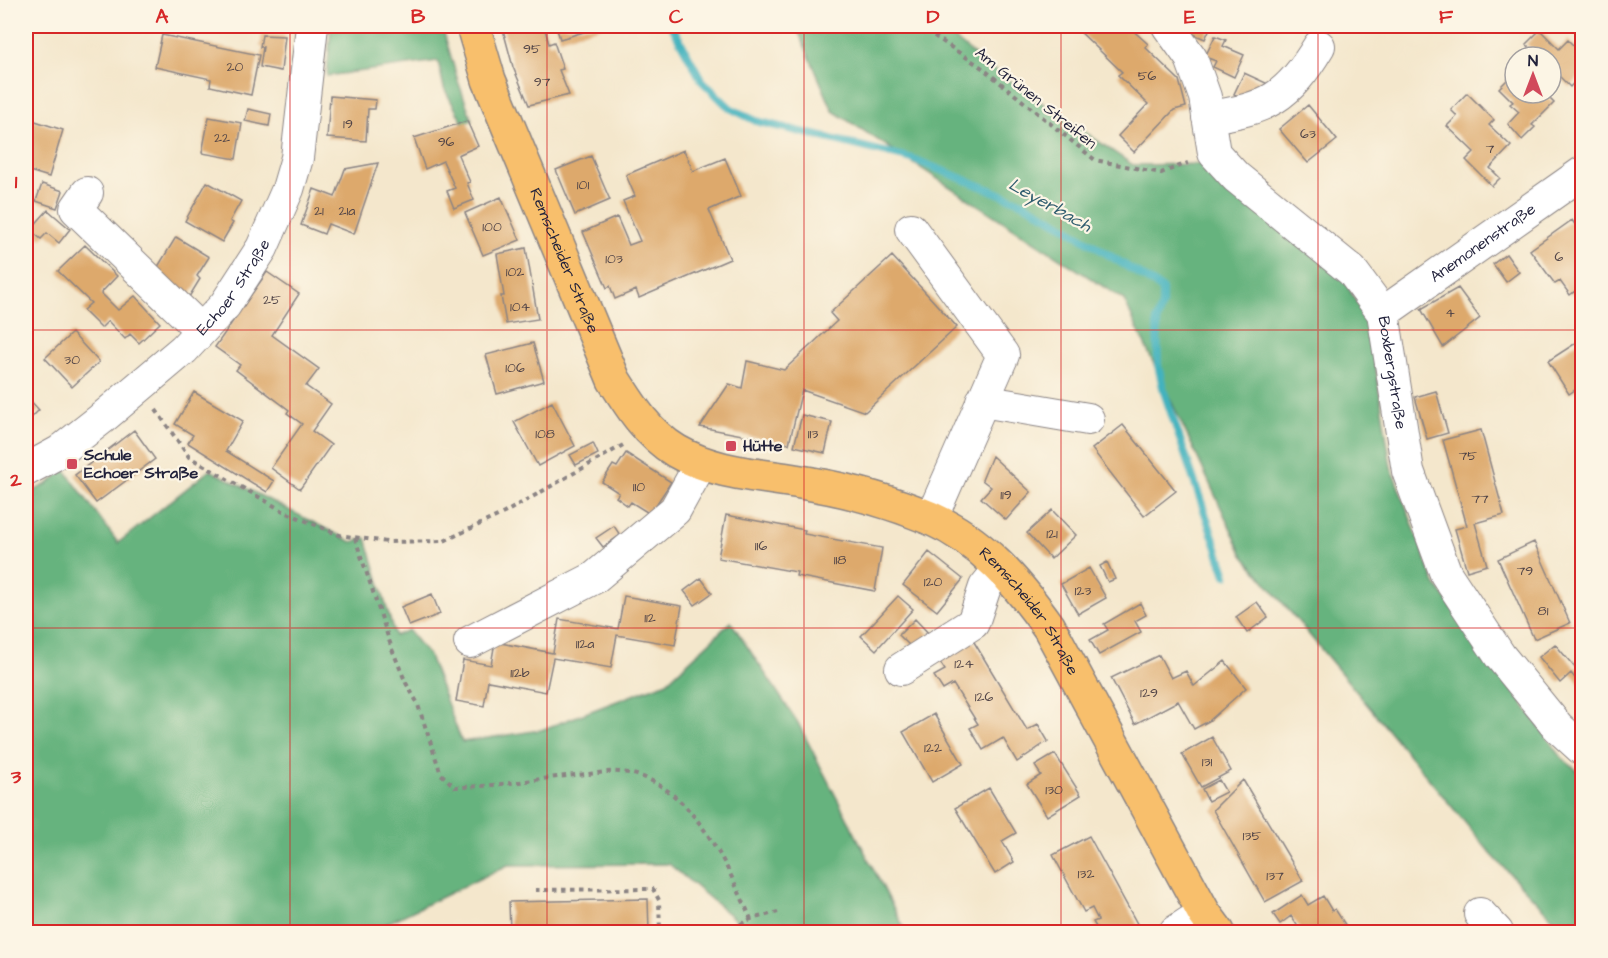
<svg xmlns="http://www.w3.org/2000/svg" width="1608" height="958" viewBox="0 0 1608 958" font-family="'Architects Daughter',sans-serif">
<rect width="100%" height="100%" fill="#fcf5e5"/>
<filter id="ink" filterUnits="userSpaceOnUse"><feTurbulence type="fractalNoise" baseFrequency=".0167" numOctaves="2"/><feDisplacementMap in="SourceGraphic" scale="12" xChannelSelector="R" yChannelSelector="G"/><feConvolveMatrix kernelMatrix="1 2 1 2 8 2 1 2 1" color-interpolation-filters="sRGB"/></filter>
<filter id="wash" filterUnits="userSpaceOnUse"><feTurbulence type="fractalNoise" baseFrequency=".008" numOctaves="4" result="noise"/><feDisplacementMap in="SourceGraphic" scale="24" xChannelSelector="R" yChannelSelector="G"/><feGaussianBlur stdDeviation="1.35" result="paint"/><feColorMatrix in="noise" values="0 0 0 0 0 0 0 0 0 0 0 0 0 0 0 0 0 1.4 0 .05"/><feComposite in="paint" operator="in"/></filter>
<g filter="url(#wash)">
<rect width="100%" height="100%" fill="#f4e7cc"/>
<path fill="#66b37e" stroke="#446a5c" stroke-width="1.5" d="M331 26H442L458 81 472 120 463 123 444 88 438 61 327 76Z
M796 26H939L984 63 1133 165 1211 164 1342 276 1369 325 1391 467 1435 584 1563 759 1582 774V932H1566L1492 855 1243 555 1124 300 833 111Z
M65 470 118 543 210 470 352 542 366 538 395 636 408 630 429 656 462 742 541 730 667 682 731 622 798 723 906 932H744L738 922 669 864 508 865 369 932H26V589L33 586 26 569V495L47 484Z"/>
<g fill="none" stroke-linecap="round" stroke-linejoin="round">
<path stroke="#43b2be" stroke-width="8" d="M672 26 702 81 730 108 756 121 913 159 1023 203 1059 223 1162 289V305L1157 320 1158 365 1164 392 1226 575"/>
</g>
<g id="blocks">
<path fill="#dda96c" d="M252 26H268V29L252 27Z
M502 26H544L549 44 554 42 563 69 559 70 569 95 529 105 513 67Z
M556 26H604L560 39Z
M1074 26H1128L1148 44 1145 47 1179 80 1186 107 1174 110 1134 152 1118 136 1148 104 1118 75 1122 72Z
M1186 26H1211L1205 39 1184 30Z
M1573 26H1582V37L1571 28Z
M1540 30 1559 49 1568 40 1582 54V74L1570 87 1551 68V57H1540L1526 44Z
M162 35 259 55 251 95 210 86 211 79 155 67Z
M262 35 285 36 281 71 260 67 263 47H260Z
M1215 36 1226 40 1223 46 1244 55 1234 77 1213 67 1216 61 1205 57Z
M1515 62V93H1544L1554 103 1532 125 1535 127 1522 140 1508 124 1519 112 1510 104 1513 102 1499 88 1513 74 1508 69Z
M1244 73 1266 83 1256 104 1234 94Z
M1467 93 1494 120 1489 125 1511 146 1490 168 1500 178 1492 186 1466 160 1474 152 1447 126 1457 116 1451 110Z
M330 96 376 100 375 109H368L366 141 327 138Z
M1308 105 1337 140 1308 163 1279 129Z
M248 109 271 114 269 126 245 121Z
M209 117 242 123 236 159 202 153Z
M26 118 63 130 49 177 26 170Z
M467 121 478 146 458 155 470 182 467 183 474 200 454 208 447 191 455 188 443 161 425 169 414 138Z
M684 150 693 171 725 158 741 196 709 210 730 259 639 298 636 290 615 299 610 286 607 288 583 232 617 217 629 245 640 241 623 201 635 196 626 175Z
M591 156 610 200 575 215 556 170Z
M378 163 354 234 328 224 324 234 301 225 314 189 335 197 345 169Z
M207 182 241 201 230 221 233 223 222 242 185 221Z
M42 184 63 191 57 208 36 201Z
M501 197 520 240 483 255 465 213Z
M48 210 70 229 59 243 47 233 41 239 30 230Z
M1572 220 1582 235V302L1575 291 1570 295 1560 281 1555 284 1530 250Z
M176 237 209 257 197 276 200 279 189 297 153 275Z
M85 245 117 276 101 293 118 310 135 296 160 323 139 343 130 334 125 339 108 321 101 328 83 310 91 303 58 271Z
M526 248 538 319 506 324 501 296H504L497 254Z
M1506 254 1519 272 1506 282 1493 264Z
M892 256 957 327 865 412 802 390 789 444 700 427 729 384 742 388 747 361 784 370 837 321 830 313Z
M267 272 299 294 272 335 319 369 306 386 331 404 312 431 331 445 300 489 271 468 302 424 287 413 289 410 236 370 240 365 215 347Z
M1458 288 1480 318 1443 347 1421 309Z
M72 333 99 362 72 387 45 358Z
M1582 339V385L1569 394 1548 361Z
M533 343 544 381 497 394 486 355Z
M1436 391 1448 433 1427 439 1415 397Z
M194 392 243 421 226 451 274 481 267 492 188 443 193 435 175 424Z
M26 396 39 410 26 423Z
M552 402 575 446 538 466 514 422Z
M802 415 832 422 825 453 794 446Z
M1123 425 1176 491 1144 516 1092 449Z
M134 430 155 459 96 503 75 475Z
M1481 430 1504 515 1475 523 1487 565 1467 571 1455 529 1467 526 1443 440Z
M593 443 598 454 576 465 570 455Z
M626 453 671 482 650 514 631 502 628 506 616 497 619 493 602 482 613 465 617 467Z
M992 456 1031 492 1006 520 981 498 991 487 982 480Z
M1052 510 1076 535 1051 559 1027 533Z
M726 515 805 530 804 534 882 548 875 591 796 576 797 572 718 558Z
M614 526 620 535 603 547 596 538Z
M1534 542 1570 623 1534 639 1498 559Z
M929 552 963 579 937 611 903 585Z
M1107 562 1115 579 1108 582 1100 566Z
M1089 568 1106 598 1078 614 1061 584Z
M701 578 712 593 695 605 684 591Z
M432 594 440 614 409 626 401 607Z
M624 596 682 606 675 645 617 635 611 668 553 658 546 692 488 681 484 706 456 701 463 660 491 665 495 642 553 653 559 619 618 629Z
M898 596 913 609 876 650 861 636Z
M1257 602 1268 617 1247 633 1236 617Z
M1140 603 1146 615 1135 621 1141 632 1099 655 1090 640 1108 630 1104 624Z
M915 619 931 636 913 649 899 635Z
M971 637 1027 730 1038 724 1048 741 1017 762 1003 738 983 750 970 728 978 724 953 684 943 690 934 676 945 670 937 658Z
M1555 644 1576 669 1582 664V687L1571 673 1560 683 1539 657Z
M1159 655 1171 678 1186 671 1194 686 1225 661 1246 688 1209 721 1194 729 1178 701 1135 724 1111 678Z
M934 714 963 764 932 782 903 732Z
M1212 737 1231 771 1201 787 1182 754Z
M1055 754 1081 795 1047 816 1027 784 1041 775 1035 766Z
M1219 780 1226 792 1208 801 1202 789Z
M1243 780 1303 881 1265 902 1213 810Z
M989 788 1016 833 1002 841 1014 862 995 874 955 808Z
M1089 836 1141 931 1139 932H1099L1093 922 1098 920 1092 908 1084 912 1053 855Z
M1302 895 1308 905 1323 896 1332 911 1335 909 1346 926 1336 932H1298L1301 931 1291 916 1280 924 1273 914Z
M648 899 649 932H510L509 902Z"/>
</g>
</g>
<g filter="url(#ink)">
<use href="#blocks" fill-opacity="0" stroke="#8b8484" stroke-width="1.5"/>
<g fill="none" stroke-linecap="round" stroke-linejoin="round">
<defs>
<g id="minor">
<path id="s1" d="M1168 26 1191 58 1205 97 1214 153 1236 177 1352 271 1383 313 1408 471 1446 574 1500 656 1558 727 1582 749"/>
<path d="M1208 117C1267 109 1288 98 1319 46"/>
<path d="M87 193 76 209 201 330"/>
<path d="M911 229 1003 355 931 519"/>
<path id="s2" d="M1383 313 1582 173"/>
<path d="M982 401 1088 419"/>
<path id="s3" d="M26 470 59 452 101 419 184 349 225 305 262 248 288 189 297 158 312 26"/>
<path d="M470 642 594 578 675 510 701 463"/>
<path d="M901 669 973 623 985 587 1001 567"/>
<path d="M1480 914 1497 932"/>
<path d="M1175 932 1204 913"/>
</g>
<g id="major">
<path id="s4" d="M473 26 489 80 614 380C631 407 648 434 676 451 717 475 767 475 812 484 852 491 892 502 930 518 982 541 1017 582 1049 627L1204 913 1218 932"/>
</g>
</defs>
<use href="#minor" stroke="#8b8484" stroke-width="34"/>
<use href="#major" stroke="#8b8484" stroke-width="36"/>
<path stroke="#8b8484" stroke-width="4" stroke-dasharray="4.5 4.5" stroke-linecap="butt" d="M919 26 981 67 1095 160 1161 173 1188 163
M156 410 189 457 236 484 285 512 339 535 387 542 444 541 504 513 625 444
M355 538 392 649 406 683 417 702 441 774 455 787C500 787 544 777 588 774 598 773 609 771 620 772 688 777 727 864 751 919
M535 890 653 889 659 900 660 932
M724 932 751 919 778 912"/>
<use href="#minor" stroke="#fff" stroke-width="32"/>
<use href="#major" stroke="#f8bf6c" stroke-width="33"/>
</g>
</g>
<path fill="none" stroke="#d62828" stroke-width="1.5" stroke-opacity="0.55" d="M290 26V932M547 26V932M804 26V932M1061 26V932M1318 26V932M26 330H1582M26 628H1582"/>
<g fill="#d1495b" stroke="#fcf5e5" stroke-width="2">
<rect x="725" y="440" width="12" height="12" rx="3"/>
<rect x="66" y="458" width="12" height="12" rx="3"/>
</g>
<g text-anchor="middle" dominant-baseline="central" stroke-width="4.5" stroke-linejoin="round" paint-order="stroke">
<g font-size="14" fill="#514447">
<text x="532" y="49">95</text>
<text x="235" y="67">20</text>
<text x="1147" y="76">56</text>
<text x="542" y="82">97</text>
<text x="348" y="124">19</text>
<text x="1308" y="134">63</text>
<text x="222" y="138">22</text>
<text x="446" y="142">96</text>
<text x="1490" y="149">7</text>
<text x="583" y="185">101</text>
<text x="319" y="211">21</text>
<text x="347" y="211">21a</text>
<text x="492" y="227">100</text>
<text x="1559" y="257">6</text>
<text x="614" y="259">103</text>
<text x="515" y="272">102</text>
<text x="272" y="300">25</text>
<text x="520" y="307">104</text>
<text x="1450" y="313">4</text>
<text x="72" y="360">30</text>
<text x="515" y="368">106</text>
<text x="545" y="434">108</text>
<text x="813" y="434">113</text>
<text x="1468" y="456">75</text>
<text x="639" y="487">110</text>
<text x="1006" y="495">119</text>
<text x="1480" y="499">77</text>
<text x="1052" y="534">121</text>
<text x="761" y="546">116</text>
<text x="840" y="560">118</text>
<text x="1525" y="571">79</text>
<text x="933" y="582">120</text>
<text x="1083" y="591">123</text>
<text x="1543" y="611">81</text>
<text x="650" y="618">112</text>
<text x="585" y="644">112a</text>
<text x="964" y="664">124</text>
<text x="520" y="673">112b</text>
<text x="1149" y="693">129</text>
<text x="984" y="697">126</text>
<text x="933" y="748">122</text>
<text x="1207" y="762">131</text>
<text x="1054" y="790">130</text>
<text x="1252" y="836">135</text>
<text x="1086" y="874">132</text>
<text x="1275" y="876">137</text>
</g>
<g font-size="16" fill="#22223b" stroke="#fcf5e5">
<text transform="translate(1036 98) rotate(39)">Am Grünen Streifen</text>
<text stroke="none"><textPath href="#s2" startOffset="122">Anemonenstraße</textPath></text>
<text stroke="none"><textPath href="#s4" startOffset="252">Remscheider Straße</textPath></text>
<text stroke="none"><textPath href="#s3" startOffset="279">Echoer Straße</textPath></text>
<text stroke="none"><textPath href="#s1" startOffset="432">Boxbergstraße</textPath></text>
<text stroke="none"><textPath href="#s4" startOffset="879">Remscheider Straße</textPath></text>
</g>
<g font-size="16" font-weight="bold" fill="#22223b" stroke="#fcf5e5" text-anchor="start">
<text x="743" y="446">Hütte</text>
<text x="84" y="455">Schule<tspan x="84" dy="18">Echoer Straße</tspan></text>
</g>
<g font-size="18" font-style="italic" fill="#2f5c6f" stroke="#fcf5e5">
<text transform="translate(1050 205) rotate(29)">Leyerbach</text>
</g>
</g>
<rect width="1608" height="958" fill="none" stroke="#fcf5e5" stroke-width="66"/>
<g transform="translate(1533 75)"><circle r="28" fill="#fcf5e5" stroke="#a5a1a1" stroke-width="1.5"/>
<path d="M0-4.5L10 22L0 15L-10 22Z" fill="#d1495b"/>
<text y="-9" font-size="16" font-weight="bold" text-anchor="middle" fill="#22223b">N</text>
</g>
<rect x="33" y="33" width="1542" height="892" fill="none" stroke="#d62828" stroke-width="2"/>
<g font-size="20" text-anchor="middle" font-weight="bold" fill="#d62828">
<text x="162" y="23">A</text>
<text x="418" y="23">B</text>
<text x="676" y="23">C</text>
<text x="933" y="23">D</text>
<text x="1190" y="23">E</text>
<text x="1446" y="23">F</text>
<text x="16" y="188">1</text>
<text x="16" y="486">2</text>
<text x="16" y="783">3</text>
</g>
</svg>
